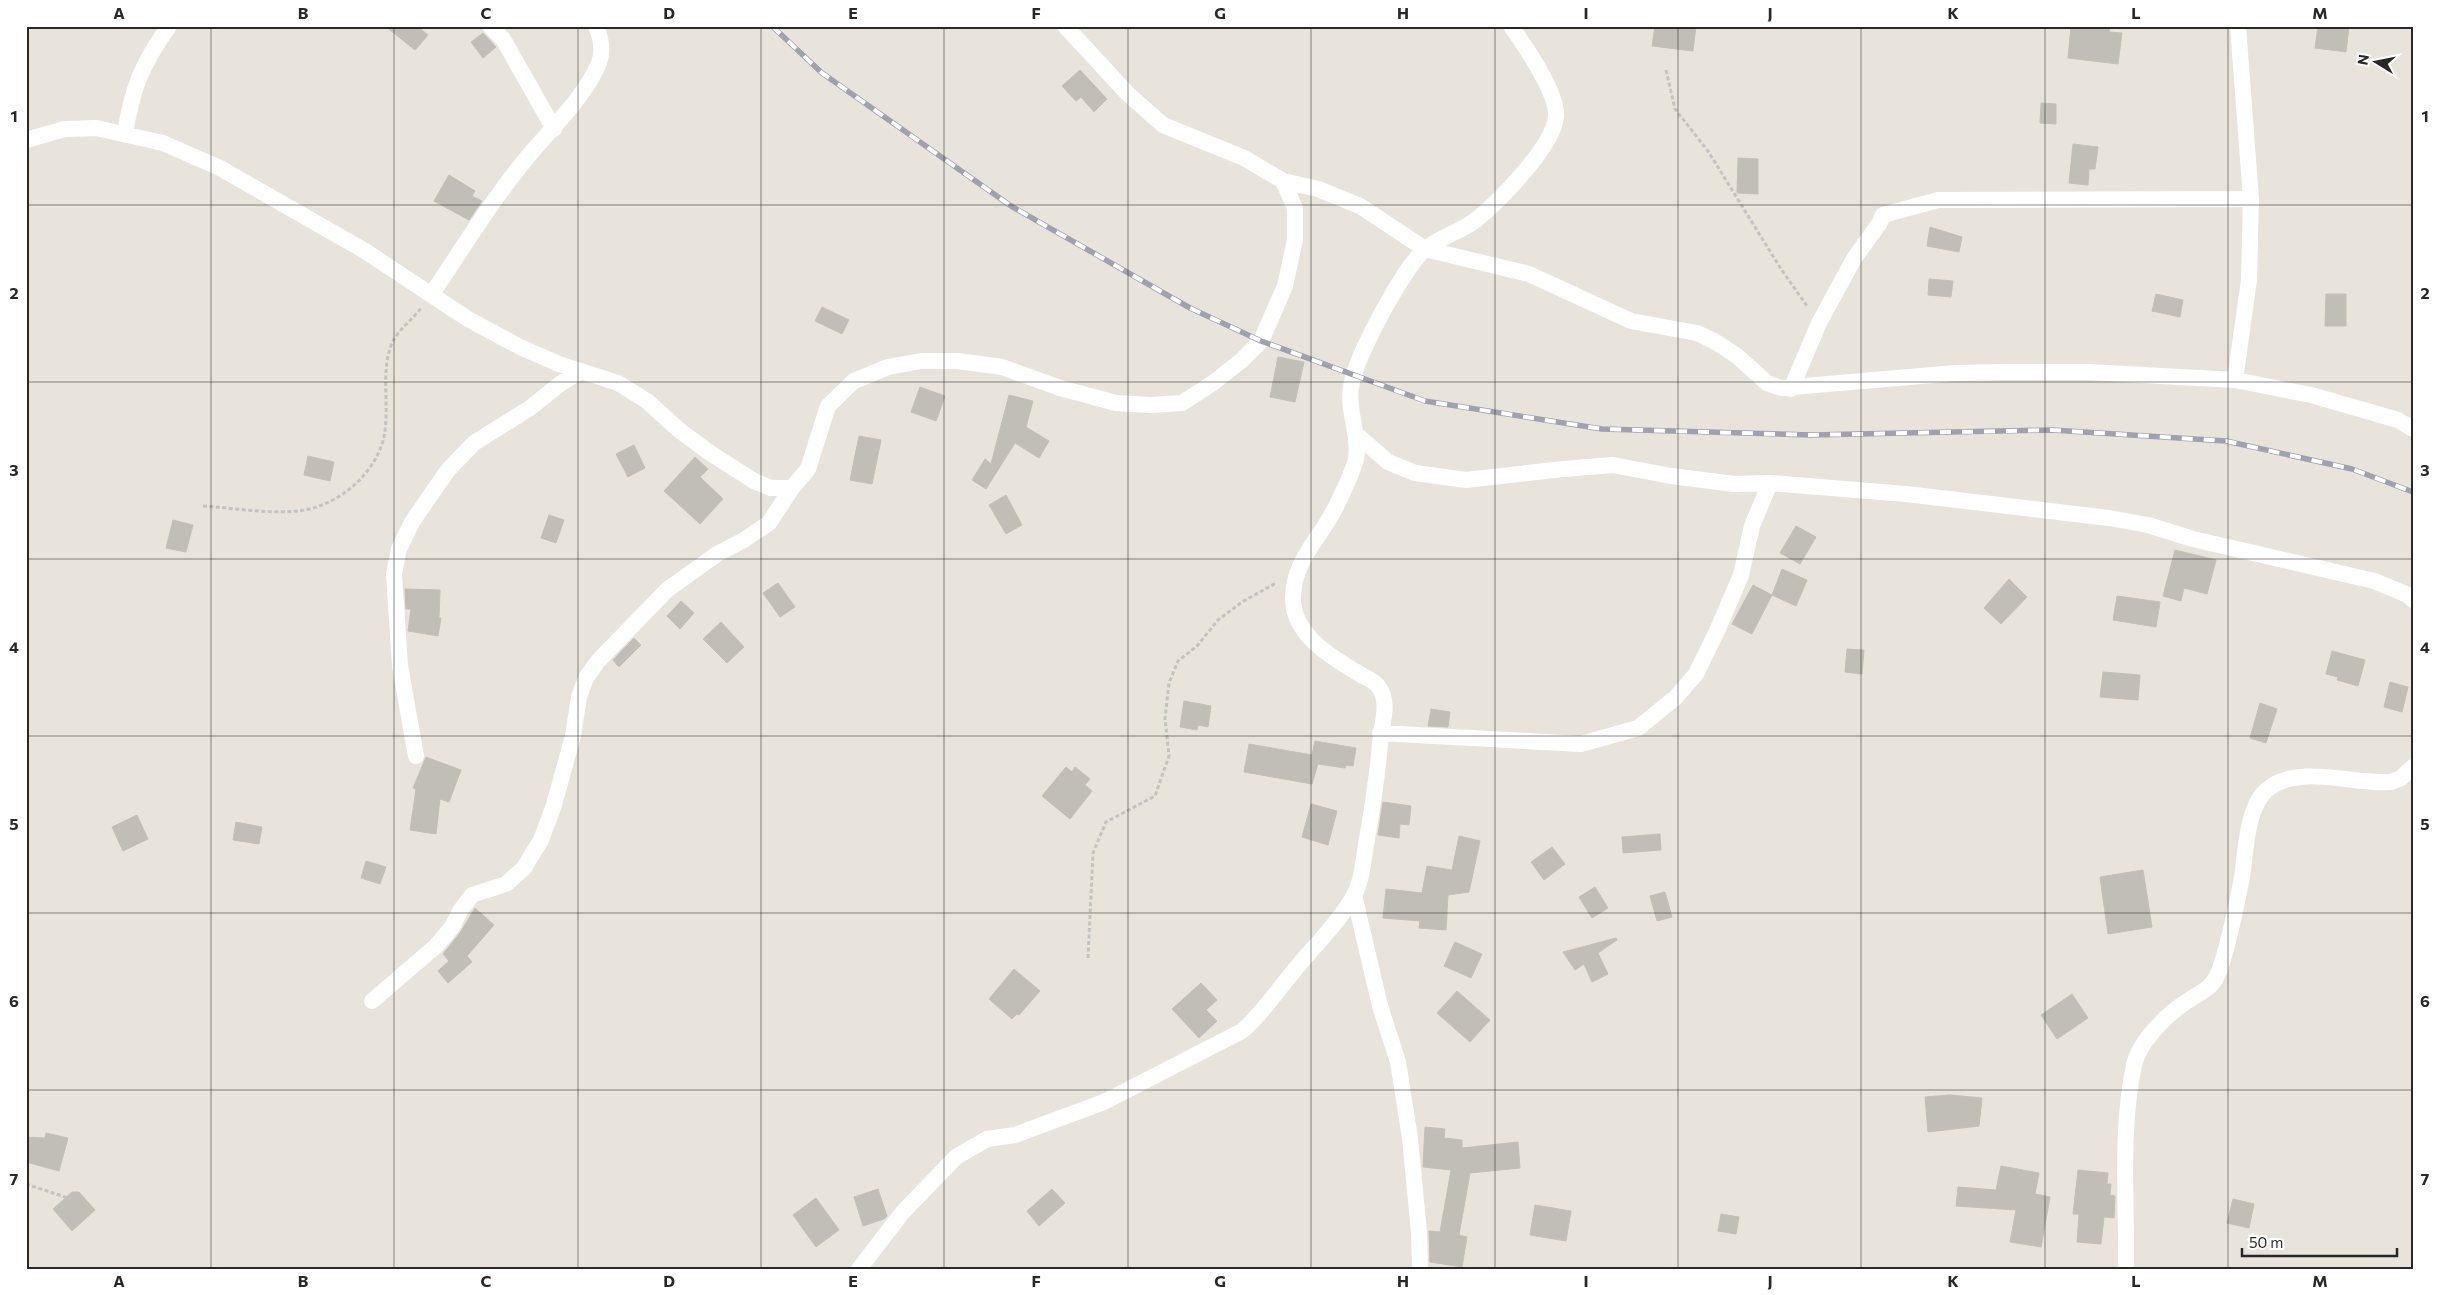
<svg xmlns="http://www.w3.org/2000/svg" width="2439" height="1295" viewBox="0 0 2439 1295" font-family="Commissioner,sans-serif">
<rect width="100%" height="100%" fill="#e9e4db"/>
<path fill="#c1beb8" stroke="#c4c0b5" d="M385 26H417L428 35 415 50Z
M1655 26H1696L1693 51 1652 46Z
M2090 26H2110L2109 32 2122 33 2118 64 2068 58 2071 27 2089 29Z
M2318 26H2349L2346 52 2315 48Z
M483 33 496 47 483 58 471 42Z
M1080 70 1107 99 1094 112 1081 97 1076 101 1062 86Z
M2041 103 2056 104V124L2040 123Z
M2073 144 2098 147 2095 169H2089L2088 185 2069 183Z
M1738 158 1758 159V194L1737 193Z
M449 175 475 191 472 196 482 201 469 220 434 201Z
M1930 227 1962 237 1959 252 1927 246Z
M1929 279 1953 281 1951 297 1928 295Z
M2156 294 2183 300 2180 317 2152 311Z
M2326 294H2346V326H2325Z
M822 307 849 320 842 334 815 321Z
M1278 357 1304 362 1295 402 1270 397Z
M920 387 945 396 936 421 911 412Z
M1009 395 1033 401 1026 427 1049 441 1039 458 1015 443 986 489 972 480 985 459 991 464Z
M859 436 881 440 872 484 850 480Z
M634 445 645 468 628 477 616 454Z
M308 456 334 462 330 481 304 475Z
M695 457 708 469 700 477 723 499 700 524 664 491Z
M1006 495 1022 525 1006 534 989 505Z
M549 515 564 520 556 543 541 538Z
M173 520 193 525 186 552 166 548Z
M1796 526 1816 537 1800 564 1780 553Z
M2175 550 2216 560 2207 594 2184 588 2181 601 2163 596Z
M1782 569 1807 580 1796 606 1772 595 1752 634 1732 624 1753 585 1772 595Z
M2009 579 2027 597 2001 624 1984 608Z
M778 583 795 607 780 617 763 593Z
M405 589 440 590 439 618H441L438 636 408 631 411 609H406Z
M2117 596 2160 602 2156 627 2113 620Z
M681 601 694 613 680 629 667 616Z
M721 622 744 647 727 663 703 639Z
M634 638 641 645 619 667 613 660Z
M1847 649 1864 650 1862 674 1845 672Z
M2332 651 2365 660 2358 686 2337 680 2338 677 2326 674Z
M2103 672 2140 675 2138 700 2100 697Z
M2390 682 2408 687 2402 712 2384 707Z
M1184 701 1211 706 1208 727 1198 725 1197 730 1180 727Z
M2260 703 2277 709 2266 743 2250 738Z
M1431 709 1450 712 1448 727 1428 726Z
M1315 741 1356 748 1353 766 1346 765 1345 768 1318 764 1312 784 1244 772 1249 744 1312 755Z
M426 757 461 770 449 802 440 799 436 834 410 830 416 789 413 788Z
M1066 767 1072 772 1075 767 1090 779 1085 785 1092 791 1070 819 1042 796Z
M1383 802 1411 806 1409 825 1400 824 1399 838 1378 835Z
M1311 804 1337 811 1328 845 1302 837Z
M137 815 148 839 123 851 112 827Z
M236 822 262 827 259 844 233 840Z
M1660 834 1661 850 1623 853 1622 837Z
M1459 836 1480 841 1469 892 1448 895 1446 930 1419 928 1420 921 1383 918 1386 889 1422 893 1427 866 1452 870Z
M1552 847 1565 864 1544 880 1531 862Z
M366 861 386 867 380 884 361 878Z
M2143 870 2152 927 2108 934 2100 877Z
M1595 887 1608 908 1592 918 1579 897Z
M1665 892 1672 917 1657 921 1650 896Z
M475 908 494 925 467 956 472 962 448 983 438 971 449 961 443 954 460 933Z
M1616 938 1617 940 1598 953 1608 974 1592 982 1584 964 1575 970 1563 952Z
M1455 942 1482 954 1471 978 1444 966Z
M1014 969 1040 991 1019 1015 1017 1014 1012 1019 989 999Z
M1201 983 1217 1000 1206 1010 1217 1021 1199 1038 1172 1009Z
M1457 991 1490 1020 1470 1042 1437 1013Z
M2072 994 2088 1018 2057 1039 2041 1015Z
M1950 1095 1982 1098 1979 1126 1928 1132 1925 1097Z
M1425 1127 1445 1129 1444 1138 1462 1140V1148L1518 1142 1520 1168 1470 1173 1459 1235 1467 1237 1462 1267 1430 1262 1429 1231 1440 1232 1451 1170 1423 1167Z
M46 1133 68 1138 59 1171 26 1162V1137L45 1138Z
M2001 1166 2039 1173 2035 1194 2050 1197 2041 1247 2010 1242 2016 1210 1956 1206 1958 1187 1996 1190Z
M2078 1170 2108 1173 2107 1184H2111L2110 1195 2115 1196 2114 1218 2104 1217 2101 1244 2077 1242 2079 1214H2073Z
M878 1189 887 1216 884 1219 863 1226 854 1197Z
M1052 1189 1065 1203 1039 1226 1027 1211Z
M72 1192H79L95 1210 72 1231 53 1209Z
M816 1198 839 1230 816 1247 793 1215Z
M2233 1199 2254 1204 2249 1228 2227 1223Z
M1535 1205 1571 1211 1566 1241 1530 1235Z
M1721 1214 1739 1217 1736 1234 1718 1231Z"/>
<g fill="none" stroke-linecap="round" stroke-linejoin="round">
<path stroke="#c3c3c3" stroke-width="3" stroke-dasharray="4 2.5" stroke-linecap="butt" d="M1666 70 1675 109 1708 151 1781 269 1807 306
M203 506C234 508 267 514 298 511 337 507 375 475 384 437 390 407 380 371 392 343 398 330 413 319 421 308
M1088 958 1093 853 1106 822 1155 796 1169 756 1165 718 1169 683 1178 661 1197 646 1218 620 1242 602 1276 583
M26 1184 71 1199"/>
<path stroke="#fff" stroke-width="16" d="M490 26 503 39 554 129
M125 134C132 88 142 64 169 26
M26 140 65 129 96 128 163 143 220 168 365 251 468 319 520 347 559 364 618 383 647 401 679 430 710 453 754 481 771 488H792L808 469 828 406 854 381 888 367 921 361H958L1002 367 1060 388 1116 403 1151 405 1182 403 1213 383 1242 360 1261 341 1285 286 1295 240V208L1283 181 1244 158 1163 125 1128 94 1065 26
M1283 181 1318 189 1360 206 1425 249 1529 274 1631 321 1697 333 1714 341 1737 356 1767 383 1781 388 1956 373 2005 372H2088L2235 380 2311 395 2398 420 2413 429
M431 295C463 248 493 198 530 154 552 128 586 95 599 63 604 50 601 38 596 26
M2235 380 2249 280 2251 199 2238 26
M1791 389 1819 323 1855 257 1879 224 1883 215 1938 200 2251 199
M1356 434 1388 462 1415 473 1466 480 1563 469 1613 465 1671 476 1734 484 1770 483 1906 494 2109 518 2148 525 2193 539 2374 581 2408 595 2413 600
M1380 733 1581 744 1638 728 1675 698 1696 674 1717 631 1741 575 1752 526 1770 483
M416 756 400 666 394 574 399 549 412 522 448 470 474 443 530 408 560 384 581 371
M1354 895 1380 1006 1398 1062 1410 1138 1419 1232 1420 1269
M372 1001 436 946 452 927 460 911 472 895 506 884 524 868 541 840 554 805 573 736 579 697 586 678 598 661 667 590 717 554 744 540 769 523 792 488
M859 1269 902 1213 956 1157 987 1139 1015 1135 1104 1102 1242 1031C1262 1014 1276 992 1293 972 1313 947 1337 925 1353 897 1362 882 1363 862 1366 845 1372 811 1377 778 1380 744 1381 725 1391 702 1378 686 1374 680 1364 677 1358 673 1331 657 1294 635 1293 600 1293 567 1310 549 1326 524 1336 509 1343 492 1350 476 1352 470 1355 464 1356 459 1360 435 1347 411 1351 387 1354 359 1403 269 1424 250 1439 237 1460 232 1476 220 1499 201 1553 147 1556 117 1558 93 1525 46 1511 26
M2126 1269C2127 1202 2120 1131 2134 1065 2139 1042 2167 1014 2186 1002 2202 991 2213 989 2220 969 2230 940 2236 907 2242 877 2246 852 2246 805 2269 788 2301 764 2355 785 2391 782L2401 778 2413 767"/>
<defs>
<path id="rail" d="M772 26 822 73 1011 206 1190 308 1261 341 1425 401 1602 429 1811 435 2052 430 2226 441 2352 469 2413 492"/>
</defs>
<use href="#rail" stroke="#9fa0b0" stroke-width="5.5"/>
<use href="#rail" stroke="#fff" stroke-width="4" stroke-dasharray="11" stroke-linecap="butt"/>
</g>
<path fill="none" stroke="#282828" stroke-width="1" stroke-opacity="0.55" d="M211 26V1269M394 26V1269M578 26V1269M761 26V1269M944 26V1269M1128 26V1269M1311 26V1269M1495 26V1269M1678 26V1269M1861 26V1269M2045 26V1269M2228 26V1269M26 205H2413M26 382H2413M26 559H2413M26 736H2413M26 913H2413M26 1090H2413"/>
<rect width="2439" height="1295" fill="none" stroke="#ffffff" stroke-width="55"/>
<g transform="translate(2376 62) rotate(280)" stroke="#ffffff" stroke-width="4" paint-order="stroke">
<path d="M0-4L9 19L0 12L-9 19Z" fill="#282828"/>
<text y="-8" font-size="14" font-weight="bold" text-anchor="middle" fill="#282828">N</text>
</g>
<path d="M2242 1248v8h155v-8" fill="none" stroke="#282828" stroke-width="2.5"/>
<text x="2249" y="1248" font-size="15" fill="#282828" stroke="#ffffff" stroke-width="4" paint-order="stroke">50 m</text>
<rect x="28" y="28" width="2384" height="1240" fill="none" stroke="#282828" stroke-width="2"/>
<g font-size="16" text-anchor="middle" font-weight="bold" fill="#282828">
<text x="119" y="19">A</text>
<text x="303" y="19">B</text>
<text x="486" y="19">C</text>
<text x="669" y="19">D</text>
<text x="853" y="19">E</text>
<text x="1036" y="19">F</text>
<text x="1220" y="19">G</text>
<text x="1403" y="19">H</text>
<text x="1586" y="19">I</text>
<text x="1770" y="19">J</text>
<text x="1953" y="19">K</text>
<text x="2136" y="19">L</text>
<text x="2320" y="19">M</text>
<text x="14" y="122">1</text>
<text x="2425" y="122">1</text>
<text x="14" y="299">2</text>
<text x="2425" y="299">2</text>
<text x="14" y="476">3</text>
<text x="2425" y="476">3</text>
<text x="14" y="653">4</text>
<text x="2425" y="653">4</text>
<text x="14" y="830">5</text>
<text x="2425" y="830">5</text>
<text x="14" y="1007">6</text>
<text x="2425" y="1007">6</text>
<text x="14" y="1185">7</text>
<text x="2425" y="1185">7</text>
<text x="119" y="1287">A</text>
<text x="303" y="1287">B</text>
<text x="486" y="1287">C</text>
<text x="669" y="1287">D</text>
<text x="853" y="1287">E</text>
<text x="1036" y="1287">F</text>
<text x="1220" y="1287">G</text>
<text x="1403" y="1287">H</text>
<text x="1586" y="1287">I</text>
<text x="1770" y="1287">J</text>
<text x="1953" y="1287">K</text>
<text x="2136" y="1287">L</text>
<text x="2320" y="1287">M</text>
</g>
</svg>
